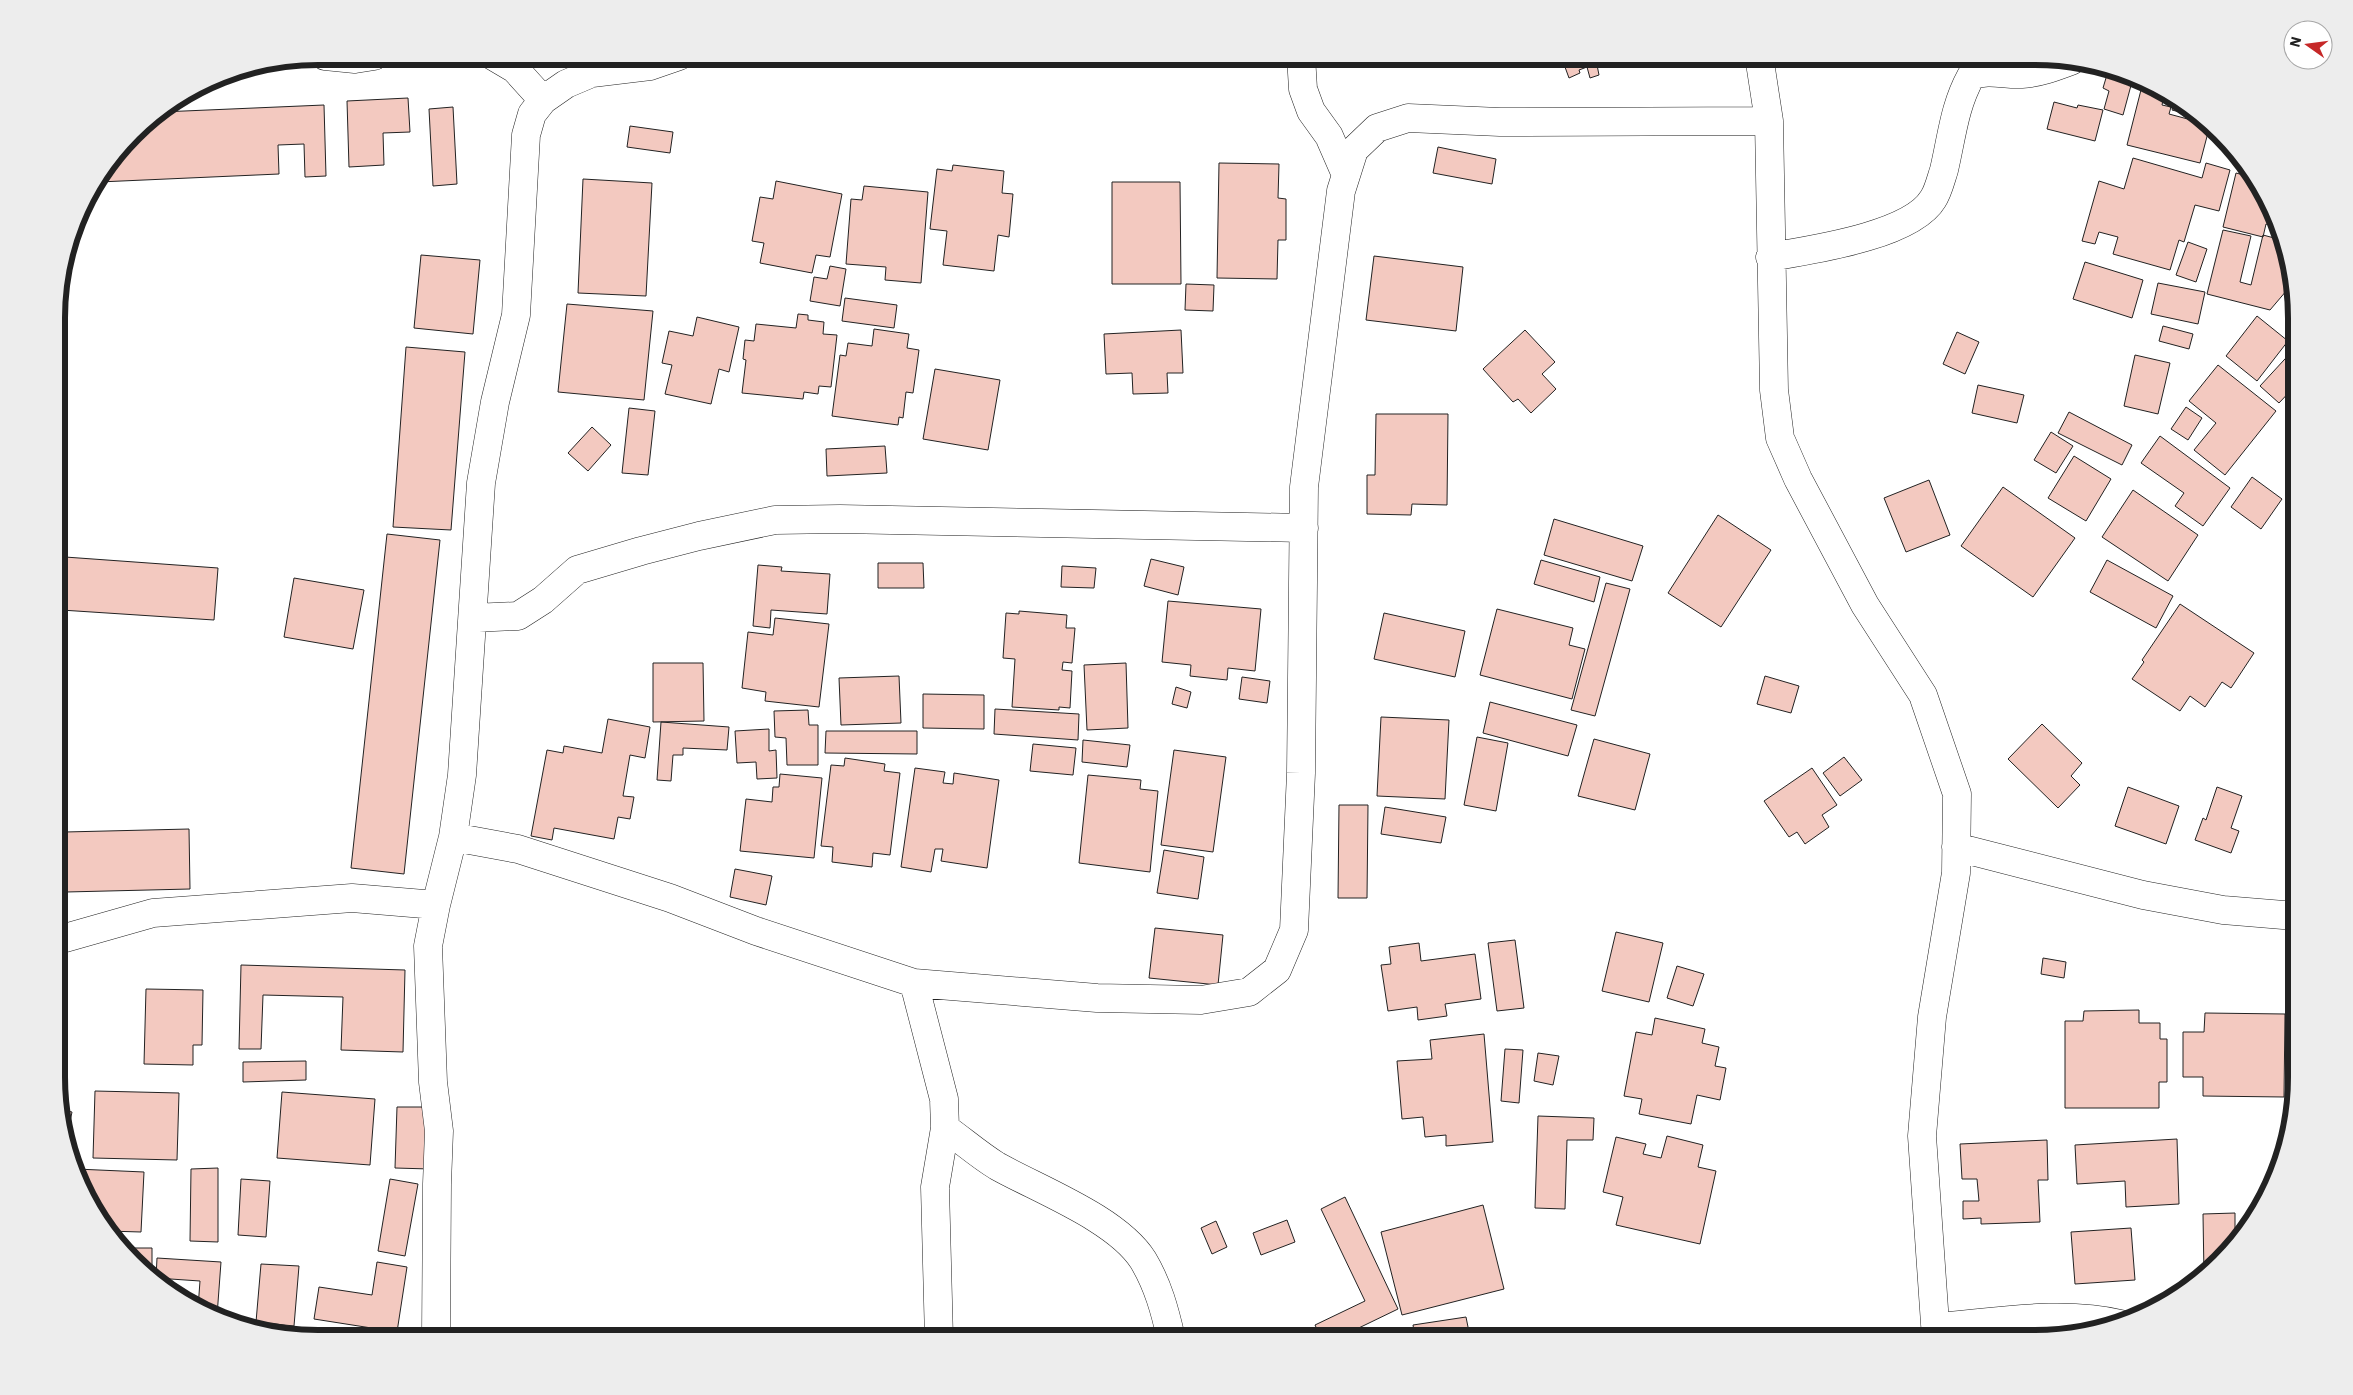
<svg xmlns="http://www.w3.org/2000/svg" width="2353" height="1395" viewBox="0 0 2353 1395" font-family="'IBM Plex Sans',sans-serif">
<rect width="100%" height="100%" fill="#fff"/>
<path fill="#f3c9c0" stroke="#222" d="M1561 56H1611L1612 60 1597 65 1599 75 1590 78 1587 67 1579 70 1580 73 1569 78Z
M2109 68 2133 78 2123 115 2104 109 2109 91 2103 88Z
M2143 82 2165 91 2162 105 2171 107 2169 114 2210 125 2200 163 2127 145Z
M2167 92 2199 117 2172 110 2174 105 2164 102Z
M408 98 410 132 383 133 384 165 349 167 347 101Z
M2054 102 2077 108 2078 105 2103 110 2095 141 2047 129Z
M324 105 326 176 305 177 304 144 278 145 279 174 99 182 145 121 161 112Z
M453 107 457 184 433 186 429 109Z
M630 126 673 132 670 153 627 147Z
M1438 147 1496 159 1492 184 1433 173Z
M2133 158 2202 178 2206 163 2230 170 2219 211 2195 205 2184 242 2179 240 2170 270 2113 254 2118 237 2099 232 2095 244 2082 241 2099 181 2124 189Z
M1219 163 1279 164 1278 198 1286 199V240H1278L1277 279 1217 278Z
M953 165 1004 171 1002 193 1013 194 1009 237 998 235 994 271 943 265 947 231 930 229 937 169 952 171Z
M2236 173 2255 178 2261 189 2260 193 2263 194 2279 227 2266 224 2263 237 2223 227Z
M583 179 652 183 646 296 578 293Z
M776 181 842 194 830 257 816 255 812 273 760 263 764 243 752 241 760 197 773 199Z
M1112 182H1180L1181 284H1112Z
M864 186 928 192 921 283 885 280 886 267 846 264 851 199 862 200Z
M2223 230 2251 236 2240 282 2251 285 2263 235 2278 239 2281 230 2293 283 2270 310 2207 294Z
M2188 242 2207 249 2196 282 2176 275Z
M421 255 480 260 473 334 414 328Z
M1374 256 1463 267 1456 331 1366 320Z
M2085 262 2143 280 2132 318 2073 299Z
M830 266 846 269 840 306 810 301 814 277 827 279Z
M2158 283 2205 292 2198 324 2151 314Z
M1186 284 1214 285 1213 311 1185 310Z
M845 298 897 305 894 328 842 321Z
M567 304 653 311 644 400 558 392Z
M798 314 808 315V320L824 322 823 334 837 335 831 387 819 386 818 394 804 392 803 399 742 393 746 360 743 359 745 340 754 341 756 324 796 328Z
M2257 316 2288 341 2257 381 2226 356Z
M697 317 739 327 729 372 719 369 711 404 665 394 672 365 662 363 669 331 693 336Z
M2163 326 2193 334 2189 349 2159 341Z
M874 329 909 334 907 348 919 350 913 393 906 392 903 418 899 417 898 425 832 416 840 355 846 356 848 343 872 346Z
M1181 330 1183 373H1167L1168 393 1133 394 1132 373 1106 374 1104 334Z
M1525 330 1555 362 1542 374 1556 389 1531 413 1518 399 1513 402 1483 369Z
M1957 332 1979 342 1965 374 1943 364Z
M406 347 465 352 451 530 393 527Z
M2296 347V385L2279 403 2260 386Z
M2135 355 2170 363 2158 414 2124 406Z
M2218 365 2276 411 2225 475 2194 450 2216 423 2189 401Z
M935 369 1000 380 988 450 923 439Z
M1978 385 2024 395 2017 423 1972 413Z
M2186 407 2202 418 2188 440 2171 429Z
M629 408 655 411 648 475 622 473Z
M2069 412 2132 445 2122 465 2058 433Z
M1376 414H1448L1447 505 1412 504 1411 515 1367 514V475H1375Z
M592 427 611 445 588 471 568 453Z
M2051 432 2073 446 2056 473 2034 460Z
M2160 436 2230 488 2203 526 2175 506 2184 493 2141 463Z
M885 446 887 473 827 476 826 449Z
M2074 456 2111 479 2086 521 2048 498Z
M2252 477 2282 499 2261 529 2231 507Z
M1929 480 1950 535 1906 552 1884 498Z
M2003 487 2075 538 2033 597 1961 546Z
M2133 490 2198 535 2168 581 2102 537Z
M1718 515 1771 550 1721 627 1668 593Z
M1554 519 1643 546 1632 581 1544 555Z
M387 534 440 540 404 874 351 868Z
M65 557 218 568 214 620 61 610Z
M1151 559 1184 567 1178 595 1144 586Z
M1541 560 1600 577 1594 602 1534 584Z
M2107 560 2173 596 2156 628 2090 592Z
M878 563H923L924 588H878Z
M758 565 782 567 781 571 830 574 827 614 771 610 770 628 753 626Z
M1062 566 1096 568 1094 588 1061 587Z
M294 578 364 590 353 649 284 637Z
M1606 583 1630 589 1595 716 1571 710Z
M1168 601 1261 609 1255 671 1228 668 1227 680 1190 676 1191 665 1162 662Z
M2180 604 2254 653 2231 688 2222 682 2205 707 2190 696 2180 711 2132 679 2144 662 2142 660Z
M1497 609 1573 628 1569 645 1585 649 1572 699 1480 675Z
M1019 611 1067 615 1066 628H1075L1072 663 1063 662 1062 670 1072 671 1070 708 1059 707V710L1012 707 1015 659 1003 658 1006 613 1019 614Z
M1384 613 1465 631 1455 677 1374 659Z
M775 618 829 624 819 707 765 701 766 692 742 688 748 632 773 635Z
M653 663H703L704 721 653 722Z
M1126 663 1128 728 1087 730 1084 665Z
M899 676 901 723 841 725 839 678Z
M1765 676 1799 686 1791 713 1757 704Z
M1242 677 1270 681 1267 703 1239 699Z
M1176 687 1191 692 1187 708 1172 704Z
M923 694 984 695V729L923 728Z
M1490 702 1577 725 1568 756 1483 733Z
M995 709 1079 714 1078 740 994 734Z
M808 710 809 725H818V765H787L786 738 775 737 774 711Z
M1381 717 1449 720 1445 799 1377 796Z
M608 719 650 727 645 758 630 755 623 796 634 797 630 819 618 817 614 839 554 828 552 840 531 836 547 750 563 753 564 746 602 753Z
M661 722 729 727 727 750 683 748V755H673L671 781 657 780Z
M2042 724 2082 763 2071 776 2080 785 2058 808 2008 759Z
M769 729V751L776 750 777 778 757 779 756 762 737 763 735 731Z
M826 731H917V754L825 753Z
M1477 737 1508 743 1496 811 1464 805Z
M1594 739 1650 754 1635 810 1578 796Z
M1083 740 1130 745 1127 767 1082 762Z
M1033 744 1076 748 1073 775 1030 771Z
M1174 750 1226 757 1213 852 1161 845Z
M1844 757 1862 780 1840 796 1823 773Z
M845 758 885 764 884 771 900 773 890 855 873 853 872 867 832 862 833 847 821 846 831 765 844 766Z
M915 768 945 772 943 783 953 784 954 773 999 780 987 868 941 861 943 849H935L931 872 901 867Z
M1812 768 1837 805 1822 815 1829 827 1805 844 1797 832 1789 837 1764 801Z
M780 774 822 778 814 858 740 851 746 799 772 802 773 787H779Z
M1088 775 1141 780 1140 789 1158 791 1150 872 1079 863Z
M2128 787 2179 806 2166 844 2115 826Z
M2217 787 2242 796 2231 828 2239 831 2231 853 2195 840 2203 818 2206 820Z
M1339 805H1368L1367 898H1338Z
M1385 807 1446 817 1441 843 1381 834Z
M189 829 190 889 66 892 65 832Z
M1164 850 1204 857 1198 899 1157 893Z
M735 869 772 876 766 905 730 897Z
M1155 928 1223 935 1218 985 1149 978Z
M1616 932 1663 943 1649 1002 1602 991Z
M1515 940 1524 1008 1497 1011 1488 943Z
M1419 943 1421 961 1475 954 1481 999 1445 1004 1447 1016 1418 1020 1417 1007 1388 1011 1381 965 1391 964 1389 947Z
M2043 958 2066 962 2064 978 2041 974Z
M241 965 405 970 403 1052 341 1050 343 997 263 995 261 1049H239Z
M1677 966 1704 974 1693 1006 1667 998Z
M146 989 203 990 202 1045H193V1065L144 1064Z
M2139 1010V1023H2160V1039H2167V1082H2159V1108H2065V1021H2083L2084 1011Z
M2205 1013 2285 1014 2284 1097 2203 1096V1077H2183V1032H2204Z
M1655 1018 1705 1029 1702 1043 1719 1047 1715 1066 1726 1068 1720 1100 1697 1095 1691 1124 1639 1114 1642 1099 1624 1096 1636 1032 1652 1035Z
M1484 1034 1493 1142 1446 1146V1135L1425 1137 1423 1117 1402 1119 1397 1061 1432 1059 1430 1040Z
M1505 1049 1523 1050 1519 1103 1501 1101Z
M1538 1053 1559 1056 1553 1085 1534 1081Z
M306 1061V1080L243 1082V1062Z
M95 1091 179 1093 177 1160 93 1158Z
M282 1092 375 1099 370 1165 277 1158Z
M397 1107H432L430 1169 395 1168Z
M58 1109 72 1112 66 1141 58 1111Z
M1538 1116 1594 1118 1593 1140H1567L1565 1209 1535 1208Z
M1667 1136 1703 1145 1698 1167 1716 1171 1700 1244 1616 1225 1623 1197 1603 1192 1616 1137 1646 1144 1643 1154 1661 1158Z
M2177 1139 2179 1204 2126 1207 2125 1181 2077 1184 2075 1145Z
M2047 1140 2048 1180H2038L2040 1222 1981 1224V1218L1963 1219V1201H1979L1977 1179H1962L1960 1144Z
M218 1168V1242L190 1241 191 1169Z
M76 1169 144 1172 141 1232 107 1231 100 1222 76 1173Z
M241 1179 270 1181 266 1237 238 1235Z
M390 1179 418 1184 405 1256 378 1251Z
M1345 1197 1398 1309 1338 1338H1321L1315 1325 1365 1301 1321 1209Z
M1483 1205 1504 1289 1402 1315 1381 1232Z
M2235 1213V1242L2220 1262 2204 1275 2203 1214Z
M1287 1220 1295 1242 1261 1255 1253 1233Z
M1216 1221 1227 1247 1212 1254 1201 1228Z
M2131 1228 2135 1280 2075 1284 2071 1232Z
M122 1248H152V1277L133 1262Z
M157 1258 221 1262 217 1316 198 1308 200 1281 156 1278Z
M377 1262 407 1267 397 1332 314 1319 319 1287 372 1295Z
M261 1264 299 1266 294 1326 256 1322Z
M1466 1317 1470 1337 1415 1338 1413 1325Z"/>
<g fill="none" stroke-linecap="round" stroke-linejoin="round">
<defs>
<path id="minor" d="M325 56 355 59 374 56
M493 56 515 69 543 100
M1301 56 1303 89 1311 111 1329 136 1346 175
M1759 56 1769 121 1774 390 1780 438 1798 479 1865 605 1923 695 1957 794 1956 873 1932 1017 1922 1136 1936 1338
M1770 257C1810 250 1911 236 1933 199 1938 192 1941 179 1944 170 1952 136 1954 107 1971 76 1989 69 2003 75 2022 74 2039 73 2055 67 2071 61
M473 618 518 616 543 600 577 570 641 551 699 536 775 520 840 519 1304 528
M453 837 518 849 670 898 756 931 914 983 1097 998 1201 1000 1249 992 1277 970 1294 930 1301 773 1304 487 1341 191 1354 150 1377 128 1408 118 1500 122 1769 121
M1956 847 2143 895 2223 910 2296 916
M58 940 153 913 352 898 436 905
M914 983 944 1099 945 1128 935 1187 939 1339
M945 1128C962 1140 979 1155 997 1166 1040 1190 1117 1219 1143 1260 1158 1285 1165 1311 1171 1338
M1936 1327C1997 1322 2062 1310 2121 1324
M436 1339 437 1184 439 1131 433 1082 428 946 436 905 453 837 462 775 481 483 495 402 516 315 526 135 532 114 543 100 566 84 592 73 650 66 679 56"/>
</defs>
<use href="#minor" stroke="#222" stroke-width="29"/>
<use href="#minor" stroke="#fff" stroke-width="28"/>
</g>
<path d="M0 0H2353V1395H0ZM318 65H2035A253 253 0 0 1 2288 318V1077A253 253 0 0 1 2035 1330H318A253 253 0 0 1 65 1077V318A253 253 0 0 1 318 65Z" fill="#ededed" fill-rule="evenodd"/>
<path fill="none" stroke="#222" stroke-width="6" d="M318 65H2035A253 253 0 0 1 2288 318V1077A253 253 0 0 1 2035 1330H318A253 253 0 0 1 65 1077V318A253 253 0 0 1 318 65Z"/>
<g transform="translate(2308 45) rotate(284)"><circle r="24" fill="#ffffff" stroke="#a7a7a7"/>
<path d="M0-4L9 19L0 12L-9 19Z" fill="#c62828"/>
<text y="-8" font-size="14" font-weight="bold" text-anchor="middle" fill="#222222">N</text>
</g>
</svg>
